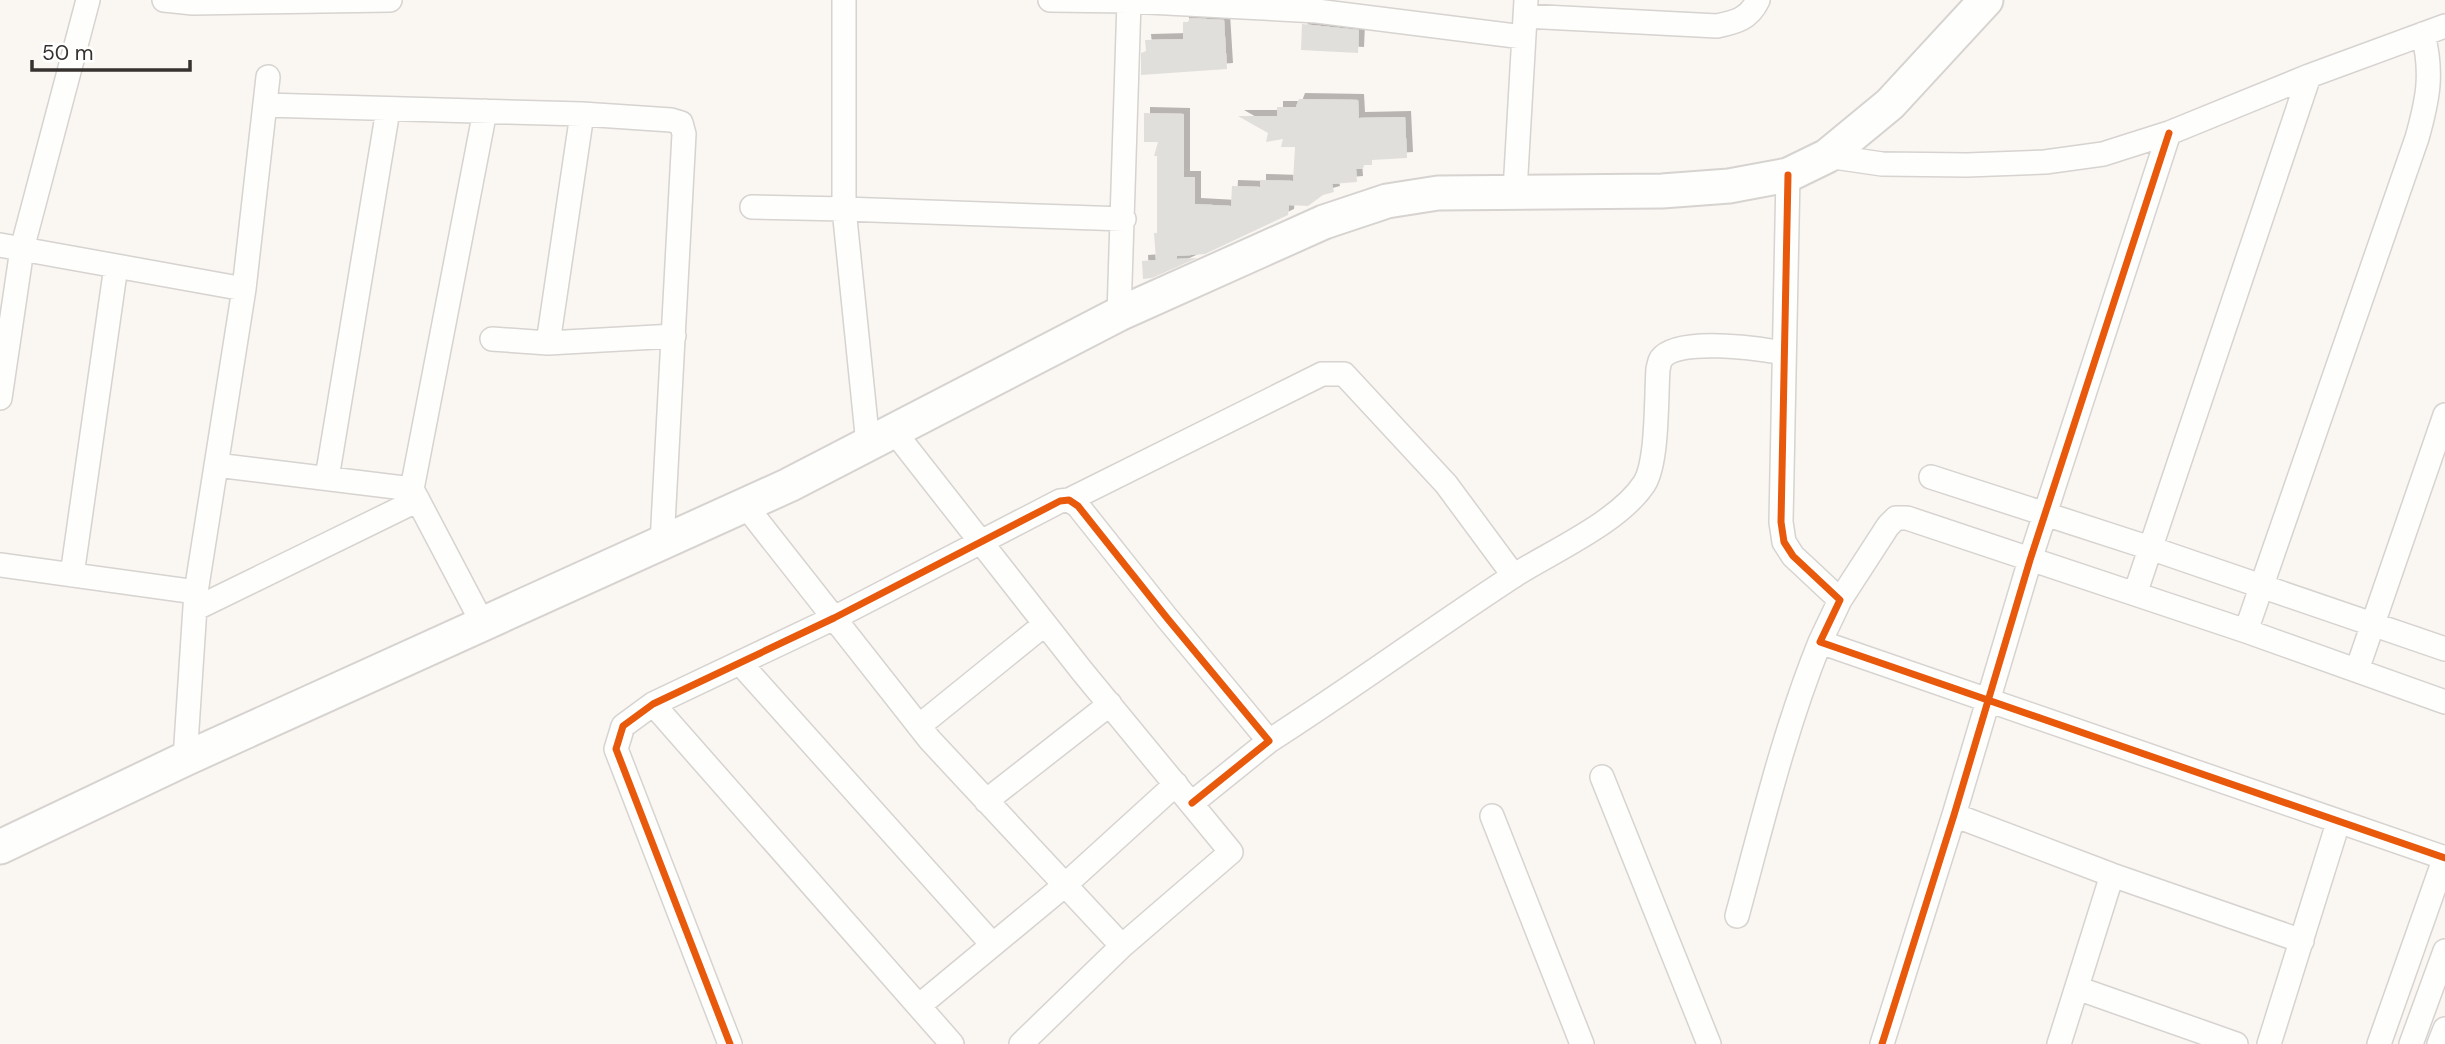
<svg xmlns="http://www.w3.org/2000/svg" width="2445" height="1044" viewBox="0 0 2445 1044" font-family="'DM Sans',sans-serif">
<defs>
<filter id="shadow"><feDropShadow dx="6" dy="-6" stdDeviation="0" flood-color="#0004"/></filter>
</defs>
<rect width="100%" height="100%" fill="#faf6f2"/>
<path fill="#e1dfdc" filter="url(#shadow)" d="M1190 18 1224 20 1227 69 1141 75V53L1146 51 1145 40 1183 39V22H1188Z
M1302 24 1359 30 1358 53 1301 50Z
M1299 99 1358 100 1359 118 1405 117 1407 158 1372 160V165H1364L1363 169H1356L1357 182 1332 184 1334 192 1323 195 1308 206 1289 205 1288 215 1205 254 1177 256V259L1197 258 1152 278 1143 279 1142 261 1156 260 1154 233H1157V156H1154L1158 142H1144V113L1184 114V177H1195V204L1231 206 1232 186 1260 187V180L1293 181 1295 147H1281L1283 139 1266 142 1268 133 1238 116H1277V107H1296Z"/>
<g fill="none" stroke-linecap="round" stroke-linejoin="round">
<defs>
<path id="street" d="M164 0 193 3 255 2
M255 0V2L390 0
M1050 0 1129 1 1119 314
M1129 1 1317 11 1523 37
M1525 16 1717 26C1736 22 1749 19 1758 0
M265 105 582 114 671 120 681 123 684 134 662 543
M1827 156 1882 164 1967 165 2045 162 2103 154 2169 133 2309 76 2445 26
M1788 175 1781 522 1784 542 1793 556 1840 600 1820 642 2445 858
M1515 191 1526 0
M752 207 844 209V0
M0 245 244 289 196 592
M244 289 268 77
M492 339 548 343 674 336
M548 343 582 114
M0 398 22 249 88 0
M893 430 1082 671 1231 852 1122 946
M868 444 844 209 1124 219
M216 465 412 489 483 624
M1931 477 2150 548 2445 649
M327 478 388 110
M412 489 485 111
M1069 500 1322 374H1344L1446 484 1514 576
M745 505 930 740 1122 946 1021 1044
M0 565 196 592 185 759
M72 575 116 266
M2135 594 2309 76
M1840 600 1888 526 1896 518H1907L2246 631 2445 702
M195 609 418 500
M2246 631 2417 138C2428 99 2433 73 2423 34
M740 663 992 944
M2357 670 2445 415
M653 704 952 1044
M919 726 1045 624
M1269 741C1352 688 1432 629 1515 575 1553 551 1619 522 1644 484 1658 463 1656 397 1658 369 1659 366 1659 362 1661 359 1677 336 1760 349 1784 353
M1602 777 1709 1044
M986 801 1110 704
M1954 815 2112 875 2302 941
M1492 816 1582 1044
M1737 916C1762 824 1784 731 1820 642
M2077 988 2236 1044
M920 1005 1065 885 1176 784
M730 1044 616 749 623 726 653 704 834 618 1060 501 1069 500 1078 506 1167 618 1269 741 1192 803
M1882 1044 1954 815 2030 560 2169 133
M2059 1044 2112 875
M2269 1044 2338 823
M2379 1044 2445 857
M2411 1044 2445 951
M2439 1044 2445 1029"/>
<path id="secondary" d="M0 847 185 759 789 485 1119 314 1324 222 1387 201 1438 193 1662 191 1729 186 1788 175 1827 156 1890 104 1986 0"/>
</defs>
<use href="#street" stroke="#d6d3d0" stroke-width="26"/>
<use href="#secondary" stroke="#d6d3d0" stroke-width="37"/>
<use href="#street" stroke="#fefefd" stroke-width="23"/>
<use href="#secondary" stroke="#fefefd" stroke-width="33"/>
<defs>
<path id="cycleway" d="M1788 175 1781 522 1784 542 1793 556 1840 600 1820 642 2445 858
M730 1044 616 749 623 726 653 704 834 618 1060 501 1069 500 1078 506 1167 618 1269 741 1192 803
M1882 1044 1954 815 2030 560 2169 133"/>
</defs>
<use href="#cycleway" stroke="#fff" stroke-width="11"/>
<use href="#cycleway" stroke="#e8590c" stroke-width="7"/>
</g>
<path d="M32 60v10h158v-10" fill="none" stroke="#363230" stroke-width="3.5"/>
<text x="42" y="60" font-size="21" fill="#363230" stroke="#ffffff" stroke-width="5" paint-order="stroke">50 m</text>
</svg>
